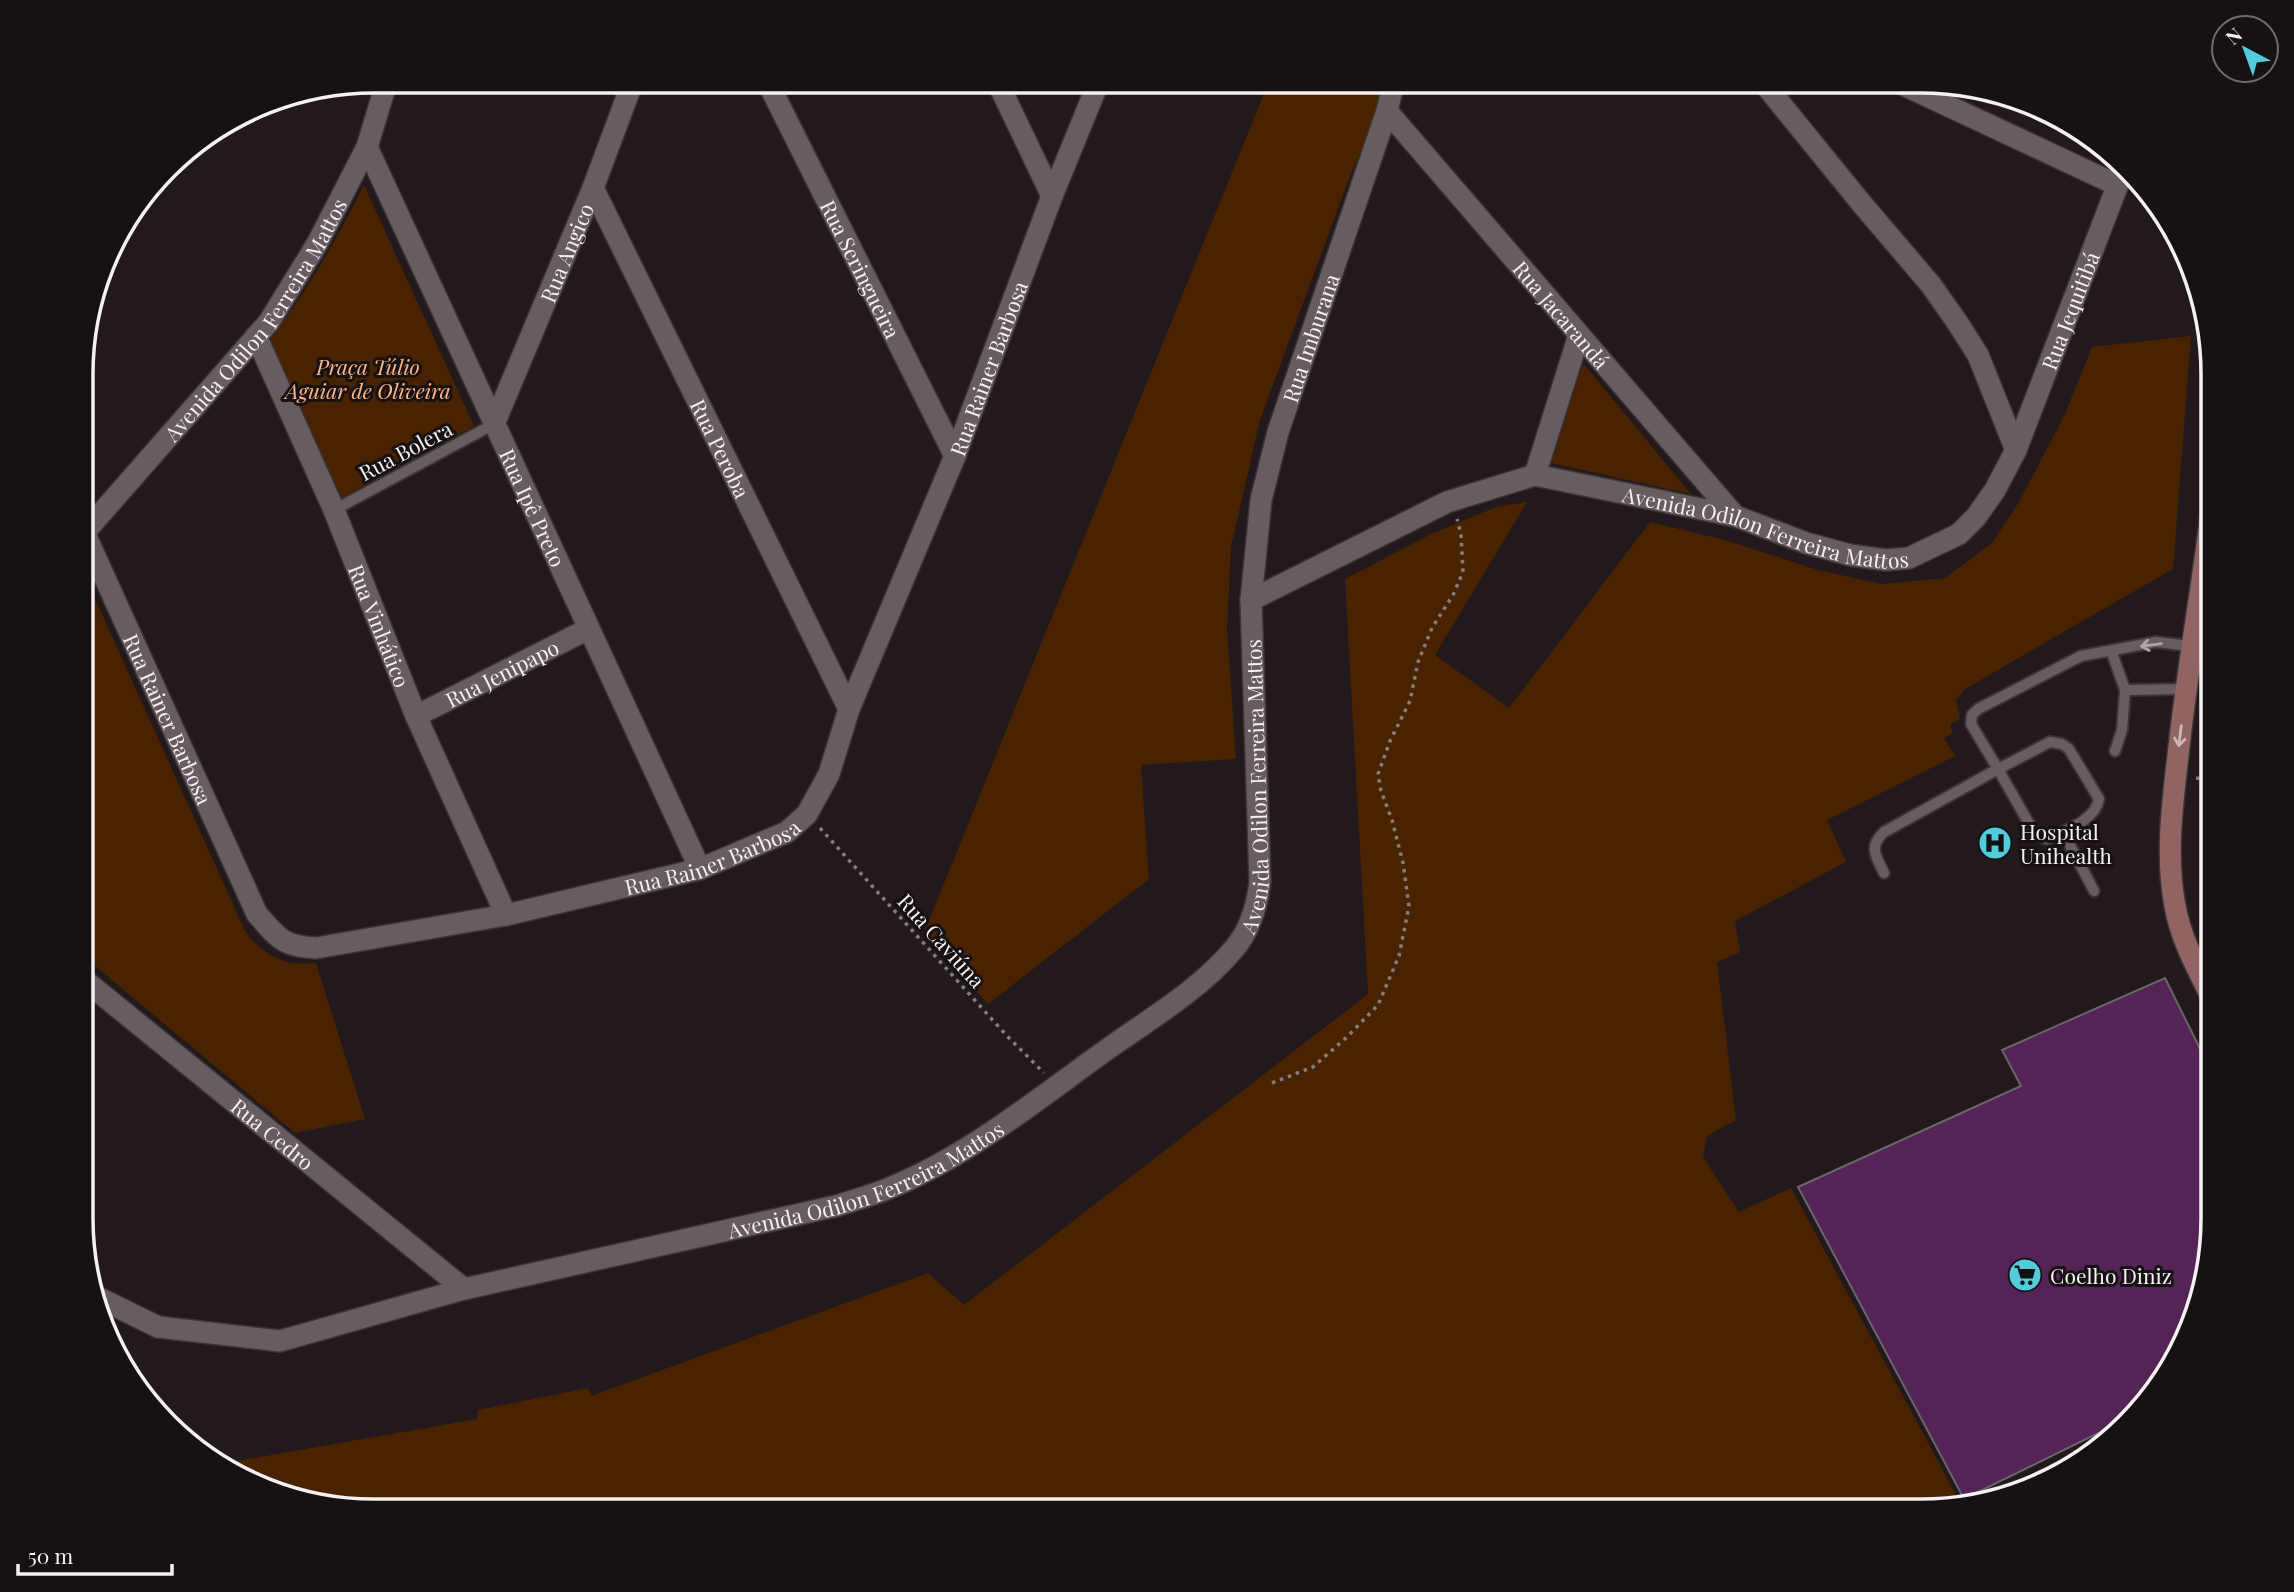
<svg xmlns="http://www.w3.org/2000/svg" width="2294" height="1592" viewBox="0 0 2294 1592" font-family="'Playfair Display',serif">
<rect width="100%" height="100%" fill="#21191c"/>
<path fill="#492200" d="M1269 81H1384L1378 109 1349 179 1260 420 1231 547 1227 630 1236 759 1141 765 1149 879 988 1004 924 933Z
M364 185 474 426 337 500 269 342C306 292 336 241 364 185Z
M2191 336 2173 569 1965 689 1956 700 1960 719 1950 724 1953 733 1944 738 1955 756 1827 820 1846 862 1735 921 1740 952 1717 962 1736 1120 1707 1136 1703 1157 1739 1212 1791 1188 1960 1502 1920 1511H355L279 1496 219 1464 477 1419 478 1410 588 1388 591 1396 928 1273 964 1305 1368 994 1345 579 1431 534 1496 507 1527 502 1435 655 1509 708 1650 522 1725 540 1818 570 1882 584 1945 578 1992 543 2019 502 2064 416 2092 347Z
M1583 363 1691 494 1551 463Z
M83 572 246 933C267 958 284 966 316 963L365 1119 295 1133 83 956Z"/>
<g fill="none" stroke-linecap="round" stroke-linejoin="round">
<path stroke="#12012a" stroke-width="6" d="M2213 796C2207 833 2200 873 2213 909"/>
</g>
<path fill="#552457" stroke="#6b656b" stroke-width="2" d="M2165 978 2213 1075V1237L2198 1313 2153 1396 2125 1420 1964 1499 1798 1187 2021 1086 2002 1050Z"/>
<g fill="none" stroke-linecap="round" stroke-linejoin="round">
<defs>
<path id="lane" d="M334 510 494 424
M2111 650 2125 690 2122 730 2115 751
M2125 690 2185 689
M2050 742 2062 744 2069 749 2099 799C2095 821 2066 830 2047 839L2035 834 1998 769Z
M2063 832 2094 891
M1884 873C1876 856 1868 847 1884 832L1998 769 1971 724 1972 715 1978 709 2081 656 2156 642 2191 646"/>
<g id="street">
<path id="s1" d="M767 81 955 456"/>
<path d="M997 81 1052 196"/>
<path d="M1762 81 1862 204 1931 285 1957 322 1978 355 2016 450"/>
<path d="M1895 81 2117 185"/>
<path id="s2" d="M1387 111 1735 516"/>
<path id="s3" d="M367 147 700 869"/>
<path id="s4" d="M593 188 849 709"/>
<path id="s5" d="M256 336 334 510 416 716 506 915"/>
<path id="s6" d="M494 424 593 188 633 81"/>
<path d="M1535 475 1579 335"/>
<path id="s7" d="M84 532 257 914C279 939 282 946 316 948L506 915 700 869 787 832 807 814 829 774 849 709 955 456 1052 196 1099 81"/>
<path id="s8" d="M83 534 269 322 317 244 367 147 387 81"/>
<path id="s9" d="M1251 600 1261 500 1278 432 1387 111 1394 81"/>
<path id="s10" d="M416 716 588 629"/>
<path id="s11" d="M83 979 464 1289"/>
<path id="s12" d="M97 1297 158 1327 280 1341 464 1289 836 1206C854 1200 874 1195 892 1187 972 1154 1041 1096 1112 1046 1153 1017 1200 989 1233 950 1250 931 1257 906 1260 882L1251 600 1447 502 1535 475 1735 516 1806 543 1850 555 1886 560 1909 558 1959 534 1976 517 1995 490 2016 450 2123 171"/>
</g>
<path id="secondary" d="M2213 499C2203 582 2188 664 2179 747 2173 799 2165 854 2175 906 2181 940 2198 970 2213 1000"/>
<path id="primary" d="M2038 1484 2060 1473"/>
</defs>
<use href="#lane" stroke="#393436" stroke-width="14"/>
<use href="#street" stroke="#393436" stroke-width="24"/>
<use href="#secondary" stroke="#393436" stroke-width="24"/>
<use href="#primary" stroke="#393436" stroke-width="24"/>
<path stroke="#837d7f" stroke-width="3.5" stroke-dasharray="3.5 5" stroke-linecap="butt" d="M2204 480 2213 409
M2196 778 2213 780
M820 828 1007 1036 1044 1073
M1272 1083 1313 1067 1347 1037 1378 1005 1399 956 1409 906 1403 863 1392 820 1381 791 1378 774 1390 741 1410 701 1418 662 1432 628 1453 595 1463 572 1461 534 1457 519"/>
<use href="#lane" stroke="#675d60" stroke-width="10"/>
<use href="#street" stroke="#675d60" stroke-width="21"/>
<use href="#secondary" stroke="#916463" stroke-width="21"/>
<use href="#primary" stroke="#bc6a66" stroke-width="21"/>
</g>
<defs><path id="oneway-shaft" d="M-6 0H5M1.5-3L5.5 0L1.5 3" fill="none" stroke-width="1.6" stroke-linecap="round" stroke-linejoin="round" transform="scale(1.75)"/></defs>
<use stroke="#aea6a8" href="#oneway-shaft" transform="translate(2151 645) rotate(172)"/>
<use stroke="#cdb8b8" href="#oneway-shaft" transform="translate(2180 736) rotate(97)"/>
<defs>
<symbol id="hospital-disc" viewBox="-11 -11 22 22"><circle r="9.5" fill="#53cbda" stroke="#181113"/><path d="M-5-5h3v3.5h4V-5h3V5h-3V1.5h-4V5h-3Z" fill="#111"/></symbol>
<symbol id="supermarket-disc" viewBox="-11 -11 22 22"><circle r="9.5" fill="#53cbda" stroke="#181113"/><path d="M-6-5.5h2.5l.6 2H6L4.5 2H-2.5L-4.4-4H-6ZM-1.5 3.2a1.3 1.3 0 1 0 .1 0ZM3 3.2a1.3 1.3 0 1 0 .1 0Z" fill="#111"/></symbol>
</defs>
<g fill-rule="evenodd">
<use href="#hospital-disc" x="1976" y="824" width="38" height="38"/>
<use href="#supermarket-disc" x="2006" y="1256" width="38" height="38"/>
</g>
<g text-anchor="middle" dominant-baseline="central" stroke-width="6" stroke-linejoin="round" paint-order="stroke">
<g font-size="21" fill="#f5f0f1" stroke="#181113">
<text stroke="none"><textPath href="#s6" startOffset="186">Rua Angico</textPath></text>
<text stroke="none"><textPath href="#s1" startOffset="210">Rua Seringueira</textPath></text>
<text stroke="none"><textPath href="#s12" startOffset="2599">Rua Jequitibá</textPath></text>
<text stroke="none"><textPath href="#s2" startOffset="268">Rua Jacarandá</textPath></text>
<text stroke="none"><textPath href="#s8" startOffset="276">Avenida Odilon Ferreira Mattos</textPath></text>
<text stroke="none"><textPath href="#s9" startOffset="270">Rua Imburana</textPath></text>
<text stroke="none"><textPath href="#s7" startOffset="1486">Rua Rainer Barbosa</textPath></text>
<text stroke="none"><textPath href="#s4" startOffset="290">Rua Peroba</textPath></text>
<text transform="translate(405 450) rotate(-28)">Rua Bolera</text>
<text stroke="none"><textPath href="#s3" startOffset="397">Rua Ipê Preto</textPath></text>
<text stroke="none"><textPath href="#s12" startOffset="2144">Avenida Odilon Ferreira Mattos</textPath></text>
<text stroke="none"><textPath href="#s5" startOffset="315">Rua Vinhático</textPath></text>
<text stroke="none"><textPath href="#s10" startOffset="96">Rua Jenipapo</textPath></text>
<text stroke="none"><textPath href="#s7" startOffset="205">Rua Rainer Barbosa</textPath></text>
<text stroke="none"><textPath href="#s12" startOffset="1409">Avenida Odilon Ferreira Mattos</textPath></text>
<text stroke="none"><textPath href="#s7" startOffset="898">Rua Rainer Barbosa</textPath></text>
<text transform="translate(942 940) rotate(48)">Rua Caviúna</text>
<text stroke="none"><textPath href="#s11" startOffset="245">Rua Cedro</textPath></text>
<text stroke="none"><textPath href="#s12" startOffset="800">Avenida Odilon Ferreira Mattos</textPath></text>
</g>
<g font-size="21" font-style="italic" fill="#fdb583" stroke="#181113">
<text x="368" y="366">Praça Túlio<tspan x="368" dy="24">Aguiar de Oliveira</tspan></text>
</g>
<g font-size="21" fill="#f5f0f1" stroke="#181113" text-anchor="start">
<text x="2020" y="831">Hospital<tspan x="2020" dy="24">Unihealth</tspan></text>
<text x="2050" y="1275">Coelho Diniz</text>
</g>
</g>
<path d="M0 0H2294V1592H0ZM374 93H1920A281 281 0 0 1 2201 374V1218A281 281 0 0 1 1920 1499H374A281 281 0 0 1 93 1218V374A281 281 0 0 1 374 93Z" fill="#181113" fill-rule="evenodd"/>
<path fill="none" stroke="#f5f0f1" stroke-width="3.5" d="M374 93H1920A281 281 0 0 1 2201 374V1218A281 281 0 0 1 1920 1499H374A281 281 0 0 1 93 1218V374A281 281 0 0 1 374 93Z"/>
<g transform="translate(2245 49) rotate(319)"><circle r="33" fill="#181113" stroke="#706a6c" stroke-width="2"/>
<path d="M0-5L12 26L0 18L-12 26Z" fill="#53cbda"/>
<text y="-10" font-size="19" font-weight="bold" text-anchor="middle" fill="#f5f0f1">N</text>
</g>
<path d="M18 1564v10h154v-10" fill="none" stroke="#f5f0f1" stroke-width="3.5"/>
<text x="28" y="1564" font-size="21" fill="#f5f0f1" stroke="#181113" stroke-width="5" paint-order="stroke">50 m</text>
</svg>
